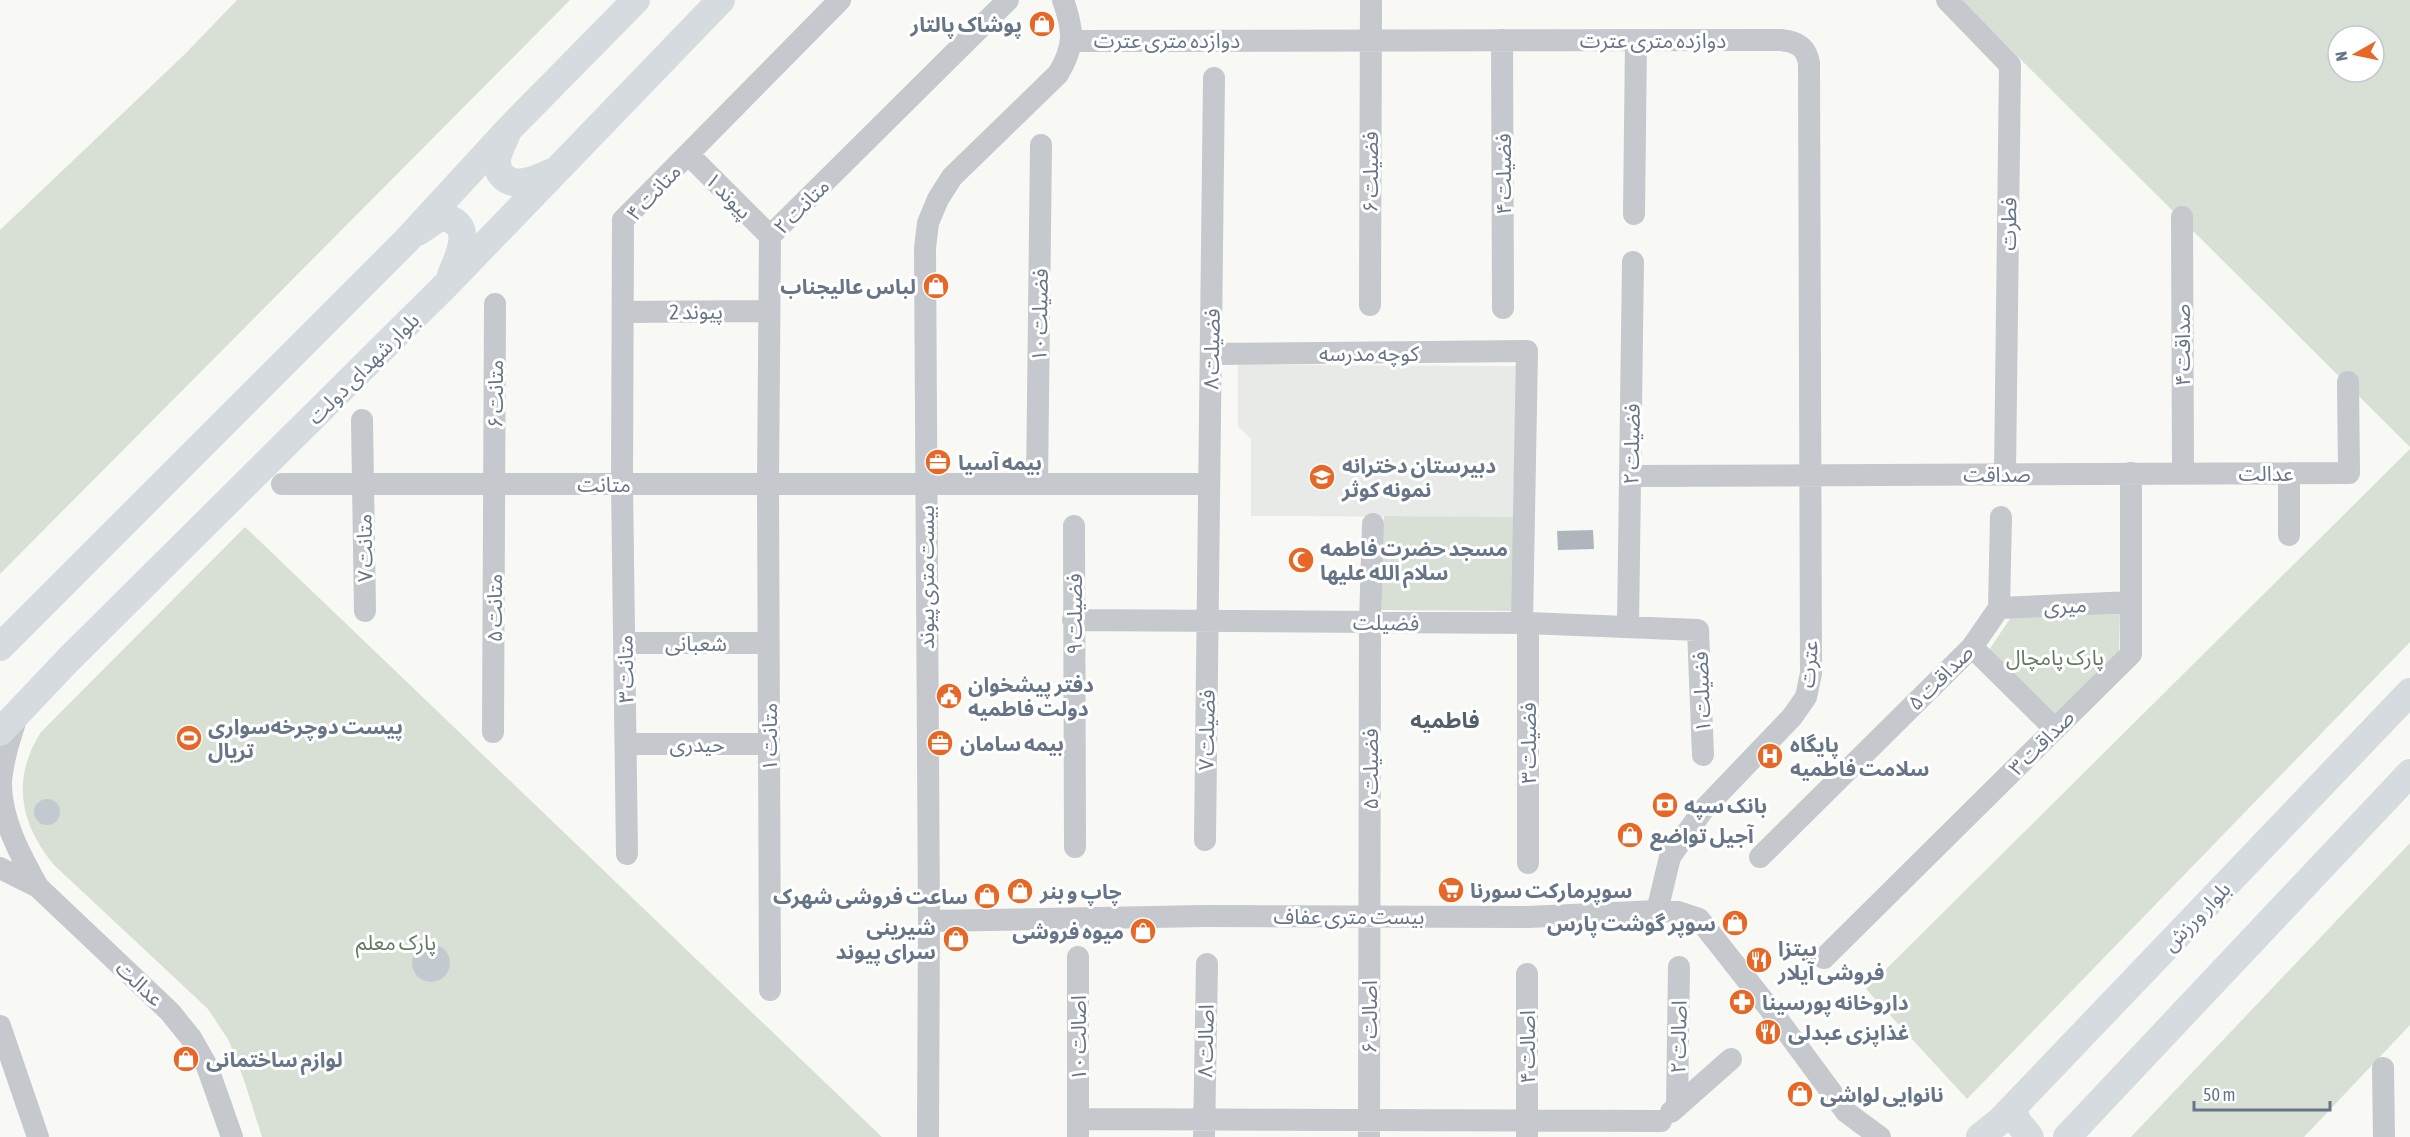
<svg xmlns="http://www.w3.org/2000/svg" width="2410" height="1137" viewBox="0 0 2410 1137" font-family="'Asap Condensed','Noto Sans Arabic',sans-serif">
<rect width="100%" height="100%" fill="#f8f8f5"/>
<path fill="#e8eae8" d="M1238 365 1516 366V517L1251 516V439L1238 426Z"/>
<path fill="#d8e0d6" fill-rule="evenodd" d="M237 0H570L0 574V230L185 54Z
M1961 0H2410V447ZM2338 36H2374V72H2338Z
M2410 449V642L1967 1099 1866 989Z
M1384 516 1516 517 1515 611 1381 610Z
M245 527 882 1137H262L244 1080 229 1041 208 1009 54 865C20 824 11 779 41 732Z
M2120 612 2119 652 2054 716 1989 650 2011 617Z
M2410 843V1025L2304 1137H2131Z"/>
<path fill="#c2cad0" d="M34 812a13 13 0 1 1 26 0a13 13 0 1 1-26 0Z
M412 963a19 19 0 1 1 38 0a19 19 0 1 1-38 0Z"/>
<path fill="#aeb5bc" d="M1593 530 1594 549 1558 550 1557 531Z"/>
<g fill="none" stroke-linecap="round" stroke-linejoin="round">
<path stroke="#c5c8cc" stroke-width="22" d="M1947 0 2010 65 2005 474
M1502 40 1503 308
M1072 41 1781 40C1798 42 1806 47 1809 63L1811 673 1806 697 1792 717 1703 810 1670 857 1657 911
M688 154 770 236
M1634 214 1636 40
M2182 217 2183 473
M1370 305 1371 0
M623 312 769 311
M1211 354 1527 351 1522 623
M362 420 365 611
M2289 473V535
M1631 476 2349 473 2348 382
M282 484H1209
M1037 484 1041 145
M1074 526 1075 847
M1999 608 2131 602
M1073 620 1528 623 1698 630 1703 755
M1628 626 1633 262
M624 643H768
M1972 647 2055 729
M18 713C11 735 3 758 1 781 0 819 21 856 38 887
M493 732 495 304
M626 744H769
M1205 840 1214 78
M627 854 622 484 623 220 840 0
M1760 857 1972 647 1999 608 2001 517
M1528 863V623
M0 868 38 887 170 1012 191 1038 207 1066 232 1137
M929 921 1205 916 1528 917 1657 911 1678 912 1699 919 1773 1013 1846 1112 1880 1137
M1078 957V1137
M1824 958 2131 654V473
M1527 974V1137
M770 990 768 484 770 236 1008 0
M0 1026 38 1137
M2383 1068 2384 1137
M1677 1107 1679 967
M1671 1112 1731 1059
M1078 1119 1661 1121
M928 1137 929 921 925 248 928 223 938 199 952 177 1058 74C1075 46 1074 31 1063 0
M1204 1137 1207 964
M1369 1137 1370 622 1373 524"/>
<path stroke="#d6dbdf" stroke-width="28" d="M507 133C504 140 500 148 498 155 493 173 508 186 525 182 534 180 544 176 552 172
M418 232 440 217C476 221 460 254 451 275
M0 647 406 241 510 128 636 0
M0 732 68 660 446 285 721 0
M2013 1108 2017 1121 2030 1137
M1980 1137 2000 1121 2410 692
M2067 1137 2410 773"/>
</g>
<defs>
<symbol id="shop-disc" viewBox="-11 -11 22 22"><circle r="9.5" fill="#e76826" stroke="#fff"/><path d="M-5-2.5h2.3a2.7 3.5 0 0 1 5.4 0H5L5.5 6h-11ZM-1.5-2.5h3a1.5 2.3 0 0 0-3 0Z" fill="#fff"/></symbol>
<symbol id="office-disc" viewBox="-11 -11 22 22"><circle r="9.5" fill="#e76826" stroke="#fff"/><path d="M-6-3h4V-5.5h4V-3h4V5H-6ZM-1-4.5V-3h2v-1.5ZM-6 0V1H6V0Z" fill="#fff"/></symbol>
<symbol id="school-disc" viewBox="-11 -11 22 22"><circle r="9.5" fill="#e76826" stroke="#fff"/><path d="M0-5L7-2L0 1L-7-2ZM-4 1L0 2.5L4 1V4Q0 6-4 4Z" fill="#fff"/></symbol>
<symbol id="mosque-disc" viewBox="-11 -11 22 22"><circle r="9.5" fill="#e76826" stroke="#fff"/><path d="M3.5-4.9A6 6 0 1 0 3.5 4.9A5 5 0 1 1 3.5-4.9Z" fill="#fff"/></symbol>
<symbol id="civic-disc" viewBox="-11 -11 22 22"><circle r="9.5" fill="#e76826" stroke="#fff"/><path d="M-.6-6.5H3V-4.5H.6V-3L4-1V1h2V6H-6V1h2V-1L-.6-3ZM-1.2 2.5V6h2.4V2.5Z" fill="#fff"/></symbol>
<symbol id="stadium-disc" viewBox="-11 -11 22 22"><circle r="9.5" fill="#e76826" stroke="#fff"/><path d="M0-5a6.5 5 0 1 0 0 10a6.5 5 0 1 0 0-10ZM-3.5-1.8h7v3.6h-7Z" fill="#fff"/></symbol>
<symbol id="hospital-disc" viewBox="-11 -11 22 22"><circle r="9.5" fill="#e76826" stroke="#fff"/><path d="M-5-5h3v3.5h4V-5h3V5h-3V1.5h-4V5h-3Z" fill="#fff"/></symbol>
<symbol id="bank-disc" viewBox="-11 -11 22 22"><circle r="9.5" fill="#e76826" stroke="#fff"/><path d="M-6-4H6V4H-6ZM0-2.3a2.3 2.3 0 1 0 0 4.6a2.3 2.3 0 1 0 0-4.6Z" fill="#fff"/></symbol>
<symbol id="supermarket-disc" viewBox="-11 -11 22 22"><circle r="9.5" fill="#e76826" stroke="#fff"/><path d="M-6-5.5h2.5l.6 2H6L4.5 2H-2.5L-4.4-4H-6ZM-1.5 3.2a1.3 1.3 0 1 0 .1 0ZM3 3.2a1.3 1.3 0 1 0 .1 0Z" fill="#fff"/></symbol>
<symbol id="restaurant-disc" viewBox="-11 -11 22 22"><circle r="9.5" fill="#e76826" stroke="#fff"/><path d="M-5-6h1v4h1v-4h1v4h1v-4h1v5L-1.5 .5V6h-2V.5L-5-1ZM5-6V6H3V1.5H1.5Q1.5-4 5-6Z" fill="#fff"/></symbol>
<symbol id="pharmacy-disc" viewBox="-11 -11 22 22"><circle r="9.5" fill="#e76826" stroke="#fff"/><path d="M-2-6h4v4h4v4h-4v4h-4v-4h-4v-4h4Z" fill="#fff"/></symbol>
</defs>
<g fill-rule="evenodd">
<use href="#shop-disc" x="1027" y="9" width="30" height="30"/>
<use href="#shop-disc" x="921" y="271" width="30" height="30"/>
<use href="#office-disc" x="923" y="447" width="30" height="30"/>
<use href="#school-disc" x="1307" y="462" width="30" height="30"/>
<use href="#mosque-disc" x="1286" y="545" width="30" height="30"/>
<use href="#civic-disc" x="934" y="681" width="30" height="30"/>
<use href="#stadium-disc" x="174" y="723" width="30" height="30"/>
<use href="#office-disc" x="925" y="728" width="30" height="30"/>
<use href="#hospital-disc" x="1755" y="741" width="30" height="30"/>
<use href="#bank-disc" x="1650" y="790" width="30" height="30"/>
<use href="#shop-disc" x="1615" y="820" width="30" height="30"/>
<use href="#supermarket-disc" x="1436" y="875" width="30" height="30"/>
<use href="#shop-disc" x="1005" y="876" width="30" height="30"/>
<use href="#shop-disc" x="972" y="881" width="30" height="30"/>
<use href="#shop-disc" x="1720" y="908" width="30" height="30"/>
<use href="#shop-disc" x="1128" y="916" width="30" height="30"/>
<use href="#shop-disc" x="941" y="924" width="30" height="30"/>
<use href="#restaurant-disc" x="1744" y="945" width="30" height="30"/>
<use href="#pharmacy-disc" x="1727" y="987" width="30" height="30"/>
<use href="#restaurant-disc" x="1753" y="1017" width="30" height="30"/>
<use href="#shop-disc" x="171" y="1044" width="30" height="30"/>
<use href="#shop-disc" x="1785" y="1079" width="30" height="30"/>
</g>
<g text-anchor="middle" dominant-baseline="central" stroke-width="6" stroke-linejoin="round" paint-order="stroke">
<g font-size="21" font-weight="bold" fill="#667587" stroke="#fff" text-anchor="start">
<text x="1022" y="24" text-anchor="end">پوشاک پالتار</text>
<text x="916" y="286" text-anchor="end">لباس عالیجناب</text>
<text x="958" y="462">بیمه آسیا</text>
<text x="1342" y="465">دبیرستان دخترانه<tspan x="1342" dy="24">نمونه کوثر</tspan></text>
<text x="1320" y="548">مسجد حضرت فاطمه<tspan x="1320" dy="24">سلام الله علیها</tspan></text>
<text x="968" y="684">دفتر پیشخوان<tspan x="968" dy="24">دولت فاطمیه</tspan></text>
<text x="208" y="726">پیست دوچرخه‌سواری<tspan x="208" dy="24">تریال</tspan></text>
<text x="960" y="743">بیمه سامان</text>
<text x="1790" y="744">پایگاه<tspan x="1790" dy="24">سلامت فاطمیه</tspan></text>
<text x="1684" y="805">بانک سپه</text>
<text x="1650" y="835">آجیل تواضع</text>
<text x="1470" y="890">سوپرمارکت سورنا</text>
<text x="1040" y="891">چاپ و بنر</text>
<text x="968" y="896" text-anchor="end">ساعت فروشی شهرک</text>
<text x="1716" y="923" text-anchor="end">سوپر گوشت پارس</text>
<text x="936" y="927" text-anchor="end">شیرینی<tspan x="936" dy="24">سرای پیوند</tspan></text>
<text x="1124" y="931" text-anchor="end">میوه فروشی</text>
<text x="1778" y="948">پیتزا<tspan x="1778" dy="24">فروشی آیلار</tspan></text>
<text x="1762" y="1002">داروخانه پورسینا</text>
<text x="1788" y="1032">غذاپزی عبدلی</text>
<text x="206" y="1059">لوازم ساختمانی</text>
<text x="1820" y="1094">نانوایی لواشی</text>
</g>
<g font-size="21" fill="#667587" stroke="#fff">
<text x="1167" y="40">دوازده متری عترت</text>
<text x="1653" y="40">دوازده متری عترت</text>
<text transform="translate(1370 172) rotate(-90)">فضیلت ۶</text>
<text transform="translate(1503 174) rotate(-90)">فضیلت ۴</text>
<text transform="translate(653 192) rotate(-47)">متانت ۴</text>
<text transform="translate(729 195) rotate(45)">پیوند ۱</text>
<text transform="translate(801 206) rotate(-45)">متانت ۲</text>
<text transform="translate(2008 224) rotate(-89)">فطرت</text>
<text transform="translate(696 311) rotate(-1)">پیوند 2</text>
<text transform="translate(1039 315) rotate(-89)">فضیلت ۱۰</text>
<text transform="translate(2182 345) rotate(-90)">صداقت ۴</text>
<text transform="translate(1211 349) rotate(-89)">فضیلت ۸</text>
<text x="1369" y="353">کوچه مدرسه</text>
<text transform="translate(363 368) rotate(-45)">بلوار شهدای دولت</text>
<text transform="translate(495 394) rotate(-90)">متانت ۶</text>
<text transform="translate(1631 444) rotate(-89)">فضیلت ۲</text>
<text x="2266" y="473">عدالت</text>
<text x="1997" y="474">صداقت</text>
<text x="604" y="484">متانت</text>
<text transform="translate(364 548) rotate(-91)">متانت ۷</text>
<text transform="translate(926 577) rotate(-90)">بیست متری پیوند</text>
<text transform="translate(2065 605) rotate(-3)">میری</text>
<text transform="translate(494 608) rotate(-90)">متانت ۵</text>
<text transform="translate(1074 614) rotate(-90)">فضیلت ۹</text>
<text transform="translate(1386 622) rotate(1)">فضیلت</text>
<text x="696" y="643">شعبانی</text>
<text transform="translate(1808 664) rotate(-85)">عترت</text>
<text transform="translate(625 669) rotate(-91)">متانت ۳</text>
<text transform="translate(1940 677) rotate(-45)">صداقت ۵</text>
<text transform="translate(1701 692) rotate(-92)">فضیلت ۱</text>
<text transform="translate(1206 730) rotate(-89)">فضیلت ۷</text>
<text transform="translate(769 737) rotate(-90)">متانت ۱</text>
<text transform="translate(2041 742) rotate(-45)">صداقت ۳</text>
<text transform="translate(1528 743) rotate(-90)">فضیلت ۳</text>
<text x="697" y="744">حیدری</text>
<text transform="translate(1370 769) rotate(-90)">فضیلت ۵</text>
<text x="1349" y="916">بیست متری عفاف</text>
<text transform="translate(2196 916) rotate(-46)">بلوار ورزش</text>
<text transform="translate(140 983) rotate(43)">عدالت</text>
<text transform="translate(1369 1017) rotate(-90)">اصالت ۶</text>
<text transform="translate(1678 1037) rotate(-89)">اصالت ۲</text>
<text transform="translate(1078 1038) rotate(-90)">اصالت ۱۰</text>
<text transform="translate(1205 1041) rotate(-89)">اصالت ۸</text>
<text transform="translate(1527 1047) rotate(-90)">اصالت ۴</text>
</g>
<g font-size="21" fill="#637961" stroke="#fff">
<text x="2055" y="657">پارک پامچال</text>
<text x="396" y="942">پارک معلم</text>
</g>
<g font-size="22" font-weight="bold" fill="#545f6c" stroke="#fff">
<text x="1445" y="720">فاطمیه</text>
</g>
</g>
<g transform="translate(2356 54) rotate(261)"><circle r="28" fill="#ffffff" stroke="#c2c8cf" stroke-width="1.5"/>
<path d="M0-4.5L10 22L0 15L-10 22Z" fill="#e76826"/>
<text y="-9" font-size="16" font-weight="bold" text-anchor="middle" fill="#667587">N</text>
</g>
<path d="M2194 1101v9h136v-9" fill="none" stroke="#667587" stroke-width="3"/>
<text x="2203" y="1101" font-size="18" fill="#667587" stroke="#ffffff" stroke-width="4.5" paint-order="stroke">50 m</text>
</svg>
